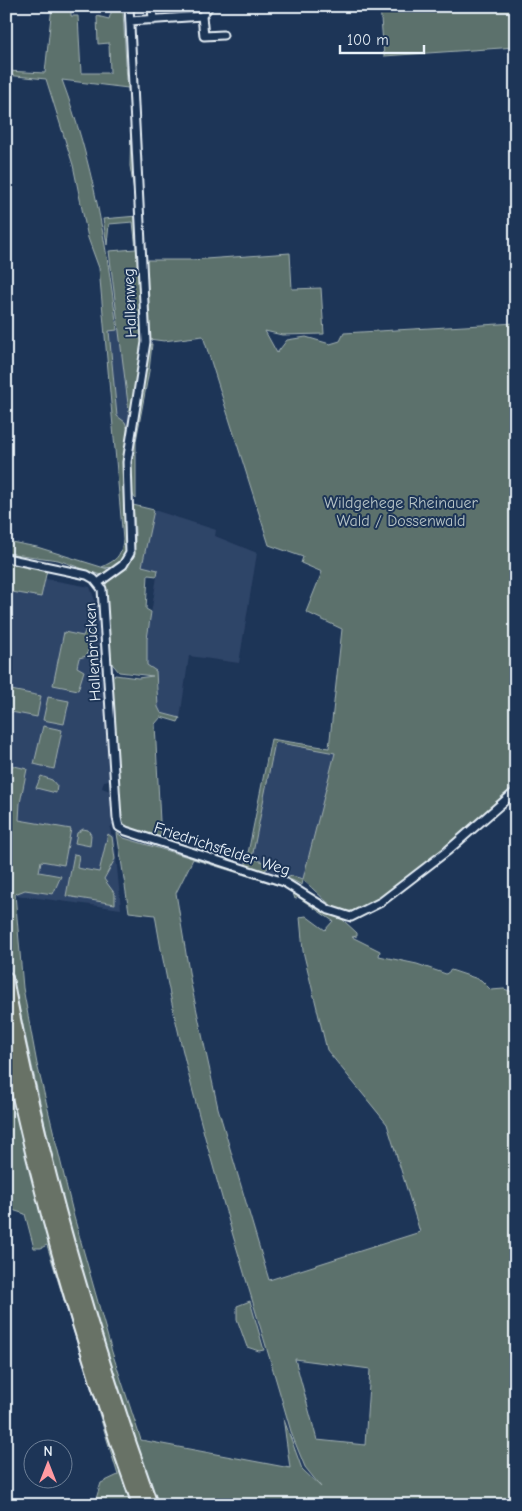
<svg xmlns="http://www.w3.org/2000/svg" width="522" height="1511" viewBox="0 0 522 1511" font-family="'Comic Neue',sans-serif">
<rect width="100%" height="100%" fill="#1d3557"/>
<filter id="ink" filterUnits="userSpaceOnUse"><feTurbulence type="fractalNoise" baseFrequency=".02" numOctaves="2"/><feDisplacementMap in="SourceGraphic" scale="10" xChannelSelector="R" yChannelSelector="G"/><feConvolveMatrix kernelMatrix="1 2 1 2 8 2 1 2 1" color-interpolation-filters="sRGB"/></filter>
<g filter="url(#ink)">
<path fill="#2f4468" d="M120 329 130 420 128 430 117 416 109 331Z
M154 510 216 530 215 536 257 553 239 663 189 656 180 718 161 713 158 708V683L147 665V639L158 570 142 566Z
M6 576 46 579 90 587 101 617 109 780 104 781 102 788 110 791 113 825 110 828 111 834 114 836 121 909 15 895 6 841Z
M275 741 335 753 303 880 292 876 286 878 250 867Z"/>
<path fill="#5c716c" stroke="#a2b1b2" fill-rule="evenodd" d="M52 6H71V16H78L81 73H110L109 43 98 44 97 16 109 19 111 13 109 6H118V11L123 12 127 81 130 87 138 215 130 166 131 121 128 88 62 80C92 160 107 245 117 330L109 331 117 416 125 422 128 430 125 462 129 548 122 562 115 568 102 567C116 560 121 557 123 540L99 268 88 238 73 165 46 79 6 75V71L45 73Z
M380 6H516V47L384 56Z
M137 216 142 290V345L130 420 109 251 136 249 133 222 109 224 107 245 103 219Z
M290 253 292 289 321 288 324 334 282 335 265 331 277 353 287 340 306 337 330 344 340 341 344 333 516 323V788C488 812 375 920 341 911 332 909 312 887 303 880L302 885 292 880 288 881 245 868 271 739 329 748 342 629 306 612 322 572 301 563 303 557 269 545 203 336 164 341 149 339 146 260H191ZM275 742 335 753 303 879 292 876 286 878 264 871 269 867V864L252 858Z
M152 344 149 371 136 441V499C118 485 145 370 148 345Z
M133 505 154 510 142 566 158 570 157 576 148 575 146 609 151 612 147 639V665L156 671 158 707 161 713 180 718 178 722 161 717 155 724 161 841 128 829 121 820 110 679 115 675 138 678 153 676 119 672 109 660 106 585C109 574 121 571 129 564 139 554 134 519 133 505Z
M6 541 37 547 114 571 106 577 58 560 6 553Z
M6 563 47 570 41 597 6 591Z
M93 628 95 637 90 640 87 656 79 658 77 667 84 671 78 690 53 685 64 632 83 636 86 629Z
M6 689 41 696 37 717 6 711Z
M48 697 69 701 64 724 43 720Z
M43 726 62 730 54 769 34 764Z
M6 764 27 769 20 803 19 820 71 829 64 865 41 861 39 872 61 876 53 894 25 890 15 894 23 988 37 1064 74 1217 112 1352 141 1440 290 1468 283 1417 302 1469 321 1487 305 1467 292 1435C243 1263 184 1092 155 915L129 912 117 833 124 838 286 886 277 885 193 859 176 893 191 984 218 1108 269 1280 420 1232 387 1124 327 1050 303 951 300 917 306 916 325 930 333 921 298 897 295 899 293 893 296 892 343 920 357 933V936L352 937 380 951 379 956 417 964 446 974 451 970 481 980 491 990 504 989 516 993V1505H157L109 1364 63 1205 13 981 6 944ZM295 1359 370 1369 365 1445 317 1440Z
M41 776 52 780 57 786 56 793 36 788Z
M83 829 88 830 91 835 90 846 75 843 77 833Z
M108 834 112 837 115 859 104 879 115 894V904L66 896 74 854 79 855 77 868 99 872Z
M6 1065 70 1314 133 1505H94L101 1483 118 1475 47 1245 41 1248H34L25 1214 6 1208Z
M250 1301 264 1350 259 1351 247 1347 237 1319V1306Z"/>
<g fill="none" stroke-linecap="round" stroke-linejoin="round">
<defs>
<path id="minor" d="M152 6 153 20
M209 6 202 16 204 36 223 35
M130 21 202 16
M6 558 87 575 94 579 102 589 117 818 119 827 126 831 284 882 329 910 351 917 381 902 446 852 516 791
M98 583 123 565 130 553 127 462 146 342 129 6"/>
<path id="motorway" d="M6 978C39 1157 90 1333 151 1505
M6 1035C38 1195 84 1352 139 1505"/>
</defs>
<use href="#minor" stroke="#e8f1f8" stroke-width="11"/>
<use href="#motorway" stroke="#e8f1f8" stroke-width="16"/>
<use href="#minor" stroke="#1d3557" stroke-width="7"/>
<use href="#motorway" stroke="#687266" stroke-width="12"/>
</g>
</g>
<g text-anchor="middle" dominant-baseline="central" stroke-width="4" stroke-linejoin="round" paint-order="stroke">
<g font-size="16" fill="#e8f1f8" stroke="#1d3557">
<text transform="translate(130 303) rotate(-92)">Hallenweg</text>
<text transform="translate(93 652) rotate(-93)">Hallenbrücken</text>
<text transform="translate(222 849) rotate(18)">Friedrichsfelder Weg</text>
</g>
<g font-size="16" fill="#b7c4c7" stroke="#1d3557">
<text x="401" y="503">Wildgehege Rheinauer<tspan x="401" dy="18">Wald / Dossenwald</tspan></text>
</g>
</g>
<rect width="522" height="1511" fill="none" stroke="#1d3557" stroke-width="25"/>
<rect x="12" y="12" width="497" height="1486" fill="none" stroke="#e8f1f8" stroke-width="2" filter="url(#ink)"/>
<g transform="translate(48 1464)"><circle r="24" fill="#1d3557" stroke="#6e8097"/>
<path d="M0-4L9 19L0 12L-9 19Z" fill="#ff9aa2"/>
<text y="-8" font-size="14" font-weight="bold" text-anchor="middle" fill="#e8f1f8">N</text>
</g>
<path d="M340 45v8h84v-8" fill="none" stroke="#e8f1f8" stroke-width="2.5"/>
<text x="347" y="45" font-size="15" fill="#e8f1f8" stroke="#1d3557" stroke-width="4" paint-order="stroke">100 m</text>
</svg>
